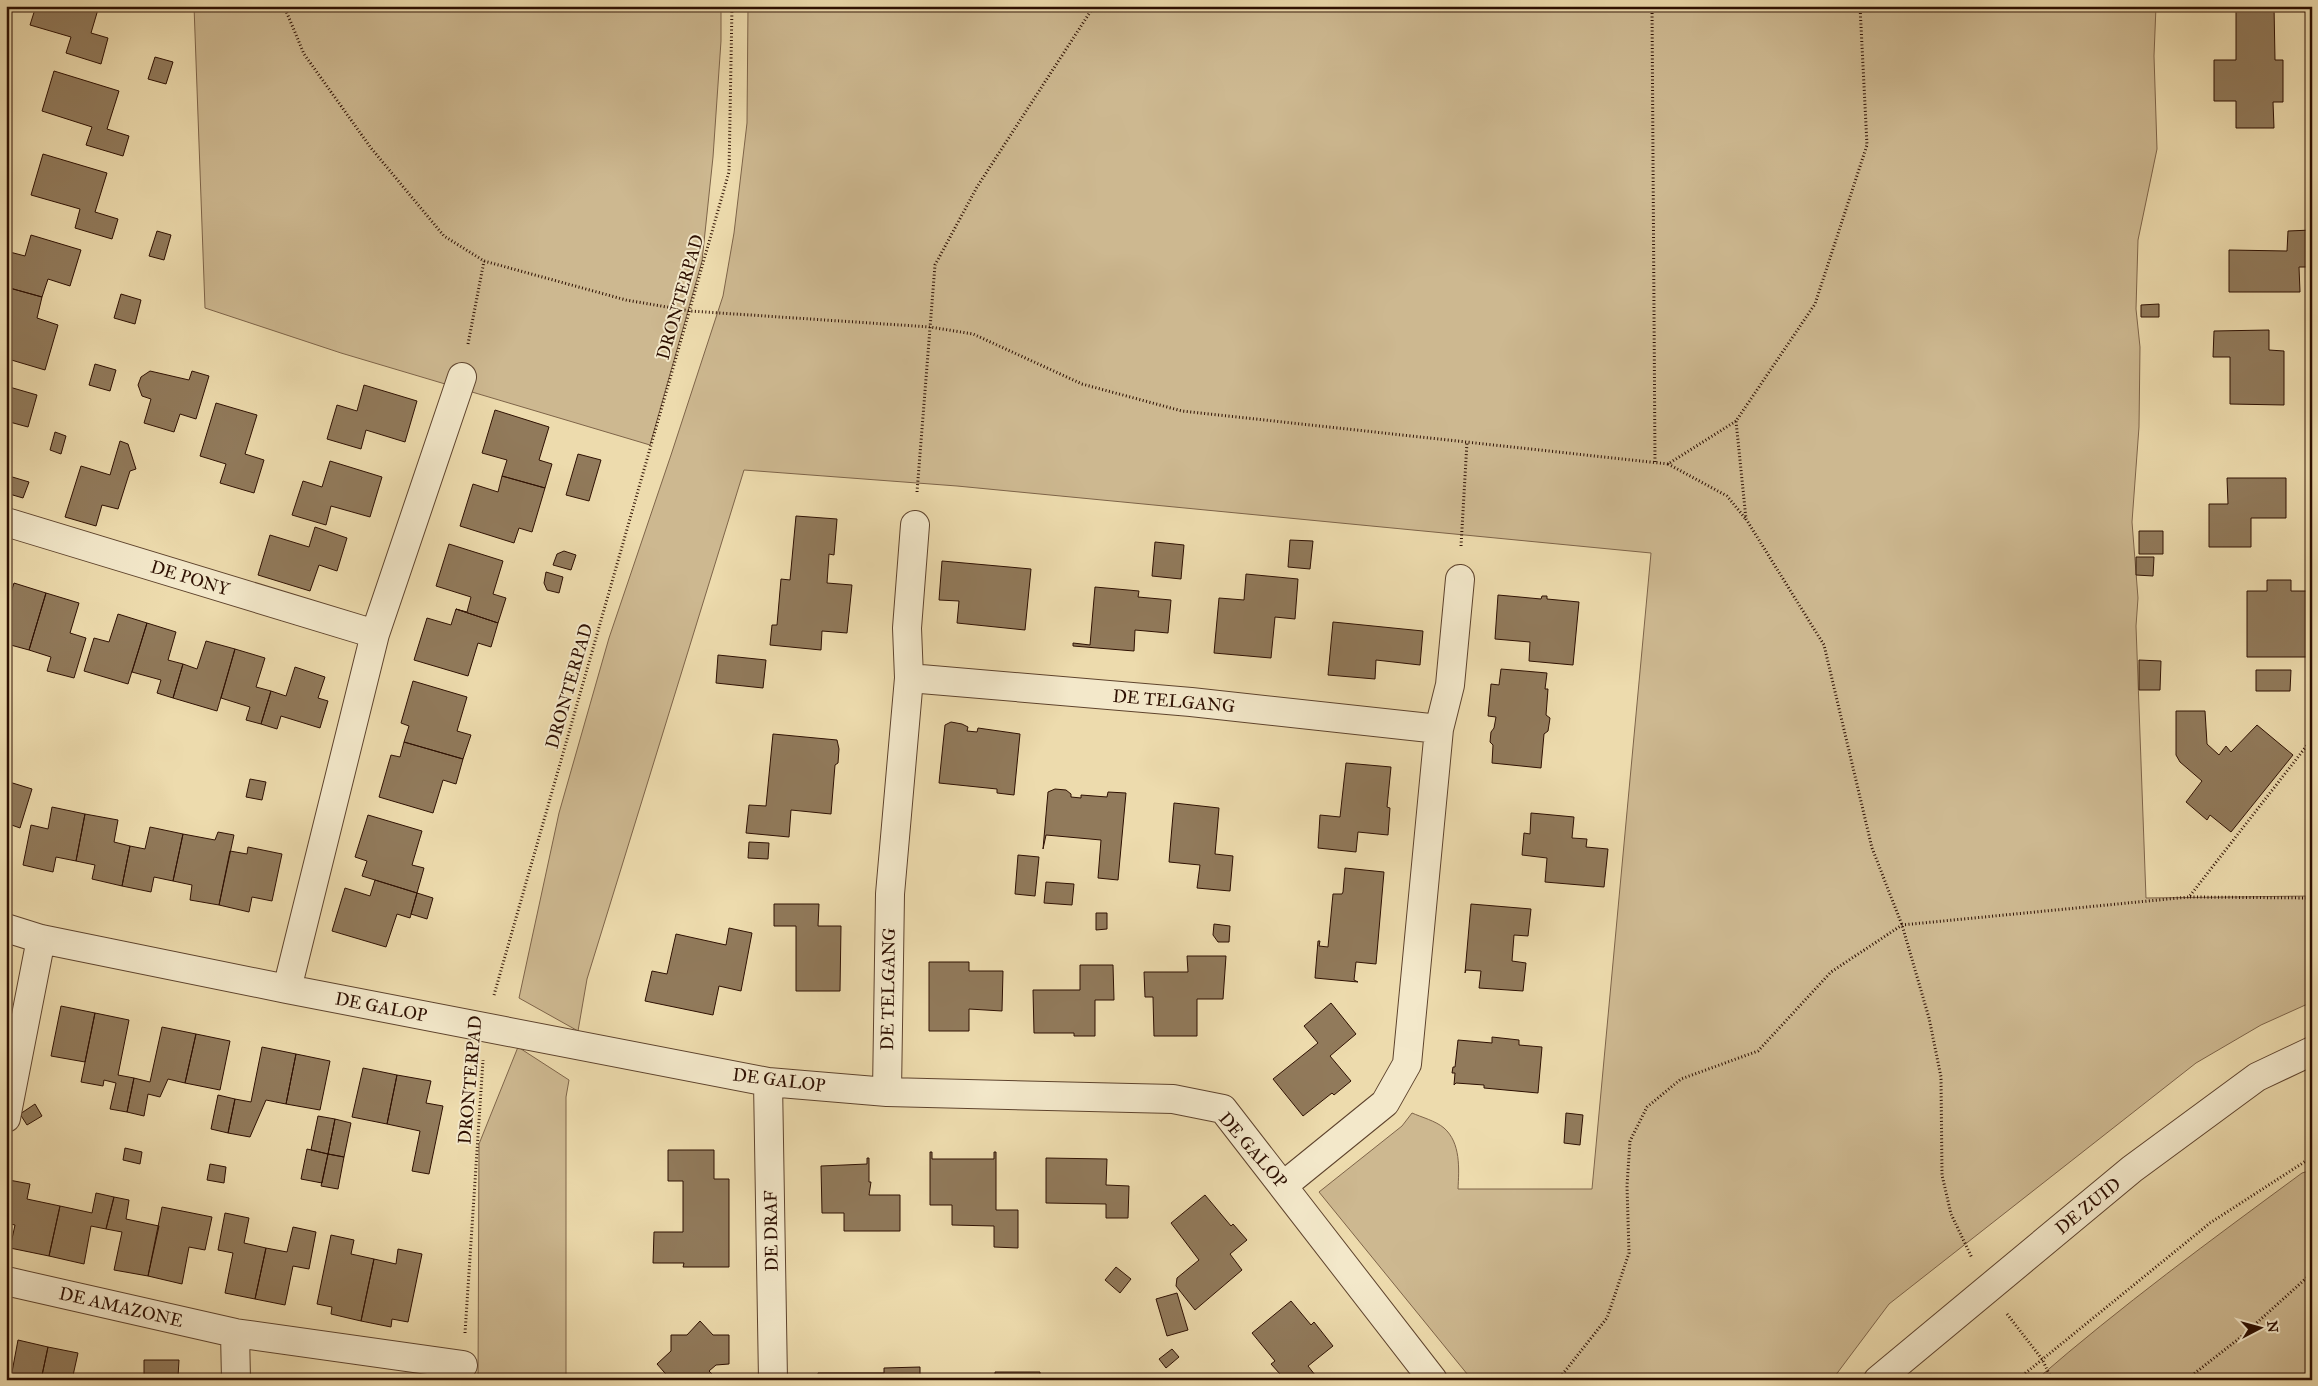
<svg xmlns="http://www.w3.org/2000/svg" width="2318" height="1386" viewBox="0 0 2318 1386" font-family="'IM FELL Great Primer',serif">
<rect width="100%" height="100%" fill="#eddbad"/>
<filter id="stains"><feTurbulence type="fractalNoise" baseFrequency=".004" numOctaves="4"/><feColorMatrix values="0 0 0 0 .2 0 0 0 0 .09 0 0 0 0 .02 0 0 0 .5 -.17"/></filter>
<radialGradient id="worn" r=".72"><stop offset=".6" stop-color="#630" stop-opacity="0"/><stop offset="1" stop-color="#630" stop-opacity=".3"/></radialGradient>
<path fill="#cdb890" stroke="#7e6449" d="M194 6H721V41L713 157 702 261 650 445 341 353 205 308Z
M748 6H2156L2154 56 2157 149 2138 240 2136 309 2140 347 2139 427 2132 522 2138 598 2136 626 2146 898 2312 896V1002L2261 1025 2196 1063 1889 1304 1832 1380H1472L1319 1192 1402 1126 1412 1113C1421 1117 1436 1121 1444 1128 1461 1143 1459 1169 1458 1189H1592L1651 553 957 486 744 470 587 979 578 1031 519 998 559 813 609 638 671 455 723 296 734 233 747 123Z
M518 1047 569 1080 566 1097V1380H478L479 1144Z
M2312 1170V1380H2036C2121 1306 2211 1240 2302 1173Z"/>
<path fill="#917a5b" stroke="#2e1002" d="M36 6H99L91 33 108 38 101 64 66 53 71 37 30 25Z
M2236 6H2274L2275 60H2283V102H2273L2274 128H2236V101H2214V60H2236Z
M155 57 173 62 166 84 148 79Z
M54 71 119 91 107 129 129 136 123 156 86 145 92 127 42 111Z
M43 154 107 173 95 212 118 219 112 239 75 228 80 209 31 195Z
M2312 230V267H2299L2300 292H2229V250L2287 251 2288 231Z
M157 231 171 235 164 260 149 256Z
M31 235 81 250 70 286 48 279 42 297 6 287V251L25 256Z
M6 287 42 297 37 318 58 325 45 370 8 359 10 350 6 348Z
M121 294 141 300 135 324 114 318Z
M2159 304V317H2141V305Z
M2269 330V350L2284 351V405L2230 404V357H2213L2214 331Z
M95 364 116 370 110 391 89 385Z
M150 371 189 380 192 371 209 376 196 419 180 414 174 432 144 423 151 399 142 396 138 385 141 377Z
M364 385 417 401 405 442 366 430 361 449 327 439 337 405 357 411Z
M6 386 37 395 28 427 6 421Z
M216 403 257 415 245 454 264 460 254 493 220 483 226 464 200 456Z
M495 410 549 427 539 460 552 464 545 488 502 476 507 460 482 453Z
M55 432 66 436 61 454 50 450Z
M120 441 128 444 136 469 130 471 118 509 102 505 96 526 65 517 81 466 110 475Z
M578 454 601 460 589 501 566 495Z
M330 461 382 477 370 517 331 506 326 525 292 515 303 481 322 487Z
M6 464 11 472 9 476 29 482 23 498 6 493Z
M502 476 545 488 532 532 519 528 514 543 460 526 473 484 498 492Z
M2227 478H2286V518H2251V547H2209V504H2228Z
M796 516 837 519 834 555 829 554 827 583 852 585 847 633 822 631 821 650 770 645 772 625H777L781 579 790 580Z
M315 527 347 538 337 571 319 565 310 591 258 575 270 535 309 547Z
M2139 531H2163V554H2139Z
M1290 540 1313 541 1310 569 1288 567Z
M1155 542 1184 545 1181 579 1152 576Z
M449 544 503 561 493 594 506 598 498 623 456 609 467 612 471 597 436 586Z
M564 551 576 555 571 570 553 565 557 554Z
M2136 557H2154L2153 576 2136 575Z
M942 561 1031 569 1025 630 957 623 959 601 939 600Z
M546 572 563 577 559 593 547 590 544 583Z
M1246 574 1298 579 1295 619 1275 617 1271 658 1214 653 1219 598 1244 600Z
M2267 580H2291V591H2312V657H2247V591H2267Z
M14 583 46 593 29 650 7 644 6 647V608Z
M1095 587 1139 591 1138 597 1171 600 1168 633 1135 630 1134 651 1073 646V643L1090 645Z
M46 593 79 603 70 633 86 638 74 678 47 671 51 657 29 650Z
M1498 595 1541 599 1542 596H1547V599L1579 602 1573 665 1529 661 1530 642 1495 639Z
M456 609 498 623 491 647 478 643 468 676 414 660 427 618 451 625Z
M118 614 147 623 128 684 84 671 94 638 109 642Z
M1333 622 1423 631 1420 665 1376 660 1375 679 1328 675Z
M147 623 176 632 168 660 183 664 173 698 157 693 161 680 132 672Z
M206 641 235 649 217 711 173 698 183 664 197 669Z
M235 649 265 658 256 687 271 691 261 724 246 720 250 707 221 698Z
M718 655 766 660 763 688 716 683Z
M2139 660 2161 661 2160 690H2139Z
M295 667 325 677 318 698 328 701 320 728 281 716 277 729 261 724 271 691 286 696Z
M1501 669 1547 673 1545 689H1548L1546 715 1550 718 1548 731 1544 734 1541 768 1492 763 1493 745 1490 742 1491 732 1494 728 1496 717 1488 716 1491 684 1499 685Z
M2256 670H2291L2290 691H2256Z
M413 681 467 697 457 731 471 735 463 759 404 742 409 726 401 723Z
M2176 711H2205L2207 744 2219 755 2226 746 2231 752 2257 725 2293 755 2231 832 2210 815 2207 820 2186 802 2202 781 2180 762 2176 755Z
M951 722 962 724 968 727 967 731 977 732 978 728 1020 734 1014 795 997 793V789L939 783 945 725Z
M773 734 837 740 839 749 838 763 835 765 831 814 791 810 789 837 746 833 749 805 766 806Z
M404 742 463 759 456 784 443 780 433 813 379 797 391 755 400 757Z
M1346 763 1391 767 1387 807 1390 808 1388 835 1358 832 1356 852 1318 848 1320 815 1340 817Z
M250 779 266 782 262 800 246 797Z
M6 781 32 789 20 828 6 823Z
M1055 789 1066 790 1071 794V797L1081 798V795L1107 797 1108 792 1126 793 1118 880 1098 878 1101 840 1046 835 1043 849 1048 792Z
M1174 803 1219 808 1215 854 1233 856 1230 891 1197 888 1200 865 1169 862Z
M52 807 85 814 76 861 56 857 53 872 23 865 31 825 48 829Z
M1531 813 1574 817 1572 838 1587 839 1586 847 1608 849 1604 887 1545 882 1547 858 1522 855 1524 833 1530 834Z
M85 814 118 820 114 842 130 846 122 886 92 879 95 865 76 861Z
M368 815 422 831 412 865 424 868 417 893 362 876 367 861 355 857Z
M150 827 183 834 173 881 154 877 151 892 122 886 130 846 145 849Z
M218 832 234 835 219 905 190 900 192 885 173 881 183 834 215 840Z
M749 842 769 843 768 859 748 858Z
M248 847 282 854 272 901 252 897 249 912 219 905 230 851 247 854Z
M1018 855 1039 857 1035 896 1015 894Z
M1345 868 1384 872 1376 964 1356 962 1354 980 1358 982 1315 978 1318 941H1320L1319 946 1328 947 1333 894H1342L1343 892Z
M375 880 417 893 410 918 397 914 386 947 332 931 345 888 370 896Z
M1046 882 1074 884 1072 905 1044 903Z
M417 893 433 898 427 919 411 914Z
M774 904H819L818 926H841L840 991H796V926H774Z
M1471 904 1531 909 1528 936 1514 935 1512 961 1526 963 1523 991 1479 988 1481 971 1466 970 1465 973Z
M1096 913H1107V929L1096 930Z
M1214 924 1230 926 1229 942H1218L1213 935Z
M729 928 752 933 741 991 719 986 713 1015 645 1001 652 971 667 974 676 934 726 945Z
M1187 956H1226L1223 999H1197V1036H1154L1153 997H1145L1144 972H1188Z
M929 962H969V971H1003L1002 1011 969 1009V1031H929Z
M1080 965H1113L1114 1000H1095V1036H1074V1033H1034L1033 990H1080Z
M1331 1003 1356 1034 1330 1056 1351 1081 1334 1095 1332 1093 1303 1116 1273 1079 1318 1043 1304 1026Z
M61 1006 95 1013 85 1062 51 1056Z
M95 1013 129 1020 118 1075 134 1078 127 1112 110 1109 116 1083 104 1080 103 1086 81 1082Z
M162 1027 196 1034 185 1083 168 1079 160 1097 148 1094 144 1116 127 1112 134 1078 150 1082Z
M196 1034 230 1041 220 1090 185 1083Z
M1492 1037 1519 1040V1045L1542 1047 1538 1093 1484 1088V1085L1456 1083 1454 1085 1455 1073H1452L1453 1067H1455L1458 1040 1492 1043Z
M262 1047 296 1054 286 1104 266 1100 250 1137 228 1133 235 1099 251 1102Z
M296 1054 330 1061 320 1110 286 1104Z
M363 1068 397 1075 387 1124 352 1117Z
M397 1075 431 1081 426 1103 443 1106 429 1174 412 1171 420 1131 387 1124Z
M218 1095 235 1099 228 1133 211 1129Z
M35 1104 42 1116 27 1125 20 1114Z
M1566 1113 1583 1115 1580 1145 1564 1143Z
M318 1116 335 1119 328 1154 311 1150Z
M335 1119 351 1123 344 1157 328 1154Z
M125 1148 142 1152 140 1164 123 1160Z
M307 1149 328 1154 322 1183 301 1179Z
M668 1150H714V1179H729V1267H683L684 1263H653L654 1232H683V1181H668Z
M930 1152H932V1159H994V1152H996V1210H1018V1248L994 1247V1226L952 1225V1205H930Z
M328 1154 344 1157 338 1189 321 1186Z
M867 1158H869V1182H871L869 1195H900V1231H844V1213H822L821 1166 867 1164Z
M1046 1158 1107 1159 1106 1185 1129 1186 1128 1218H1106V1204L1046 1203Z
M210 1164 226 1167 224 1183 207 1180Z
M9 1180 30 1184 27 1199 60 1206 49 1256 10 1248 15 1225 6 1223V1195Z
M96 1193 114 1197 106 1229 91 1226 84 1264 49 1256 60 1206 92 1213Z
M1205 1195 1231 1226 1233 1224 1247 1240 1230 1254 1242 1270 1195 1310 1176 1286 1177 1278 1199 1260 1171 1223Z
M114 1197 129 1200 126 1219 159 1226 148 1276 114 1270 122 1232 106 1229Z
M162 1207 212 1217 205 1250 189 1247 182 1284 148 1276Z
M225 1213 249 1218 244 1243 266 1248 255 1299 225 1293 233 1253 218 1250Z
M293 1227 316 1232 309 1269 293 1266 285 1305 255 1299 266 1248 287 1252Z
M331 1235 354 1240 351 1254 374 1259 361 1321 331 1314 332 1307 317 1304Z
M398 1249 422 1254 408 1322 392 1319 391 1327 361 1321 374 1259 396 1264Z
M1116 1267 1131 1279 1120 1293 1105 1280Z
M1177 1293 1188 1330 1167 1336 1156 1299Z
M1291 1301 1311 1325 1314 1322 1333 1346 1308 1366 1319 1380H1273L1280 1374 1271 1364 1275 1361 1252 1333Z
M700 1321 713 1335H729V1364L716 1365 709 1371 718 1380H671L657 1364 671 1351V1335H687Z
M18 1340 48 1347 41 1380H6V1371L12 1372Z
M48 1347 78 1353 72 1380H41Z
M1172 1349 1179 1357 1166 1368 1159 1359Z
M144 1360H179L178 1377H200V1380L144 1378Z
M920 1367V1380H818V1373H884V1368Z
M995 1372H1040V1377H1073V1380H995Z"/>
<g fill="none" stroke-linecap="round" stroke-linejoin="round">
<defs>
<path id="minor" d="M6 522 375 634 287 989
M375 634 462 377
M909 678 907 628 915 525
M1439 729 1450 685 1460 579
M6 928 41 939 287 989 768 1082 887 1092 1173 1099 1223 1109 1433 1380
M768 1082 773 1380
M887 1092 890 894 909 678 1191 702 1439 729 1407 1064 1385 1103 1284 1185
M6 1118 41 939
M6 1281 235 1333 236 1380
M235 1333 463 1365
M1878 1380 2132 1169 2257 1077 2312 1051"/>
</defs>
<use href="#minor" stroke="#5e432d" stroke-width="30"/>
<path stroke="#2e1002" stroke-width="3" stroke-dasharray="1 2.5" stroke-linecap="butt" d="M284 6 304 54 371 148 444 236 484 261 626 300 690 311 930 327 973 334 1082 384 1182 411 1668 464 1736 421
M1652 6 1655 463
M1860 6 1867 145 1815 304 1736 421 1746 519 1824 645 1872 848 1902 925 1929 1018 1941 1077 1942 1175 1951 1214 1972 1258
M468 344 484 261
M1668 464 1727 496 1745 518
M917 492 935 265 977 187 1094 6
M1461 546 1467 442
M2190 897 2312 898
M494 995 729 172 732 6
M2007 1314 2042 1359 2052 1380
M465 1333 483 1060
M1558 1380 1607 1318 1629 1253 1627 1186 1630 1141 1647 1107 1681 1079 1758 1051 1831 972 1902 925 2189 897 2312 739
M2017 1380 2210 1223 2312 1157
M2186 1380 2241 1337 2312 1273"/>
<use href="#minor" stroke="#f3e8ca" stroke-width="28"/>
</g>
<g text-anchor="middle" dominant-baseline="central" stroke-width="4" stroke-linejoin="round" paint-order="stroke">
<g font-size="18" fill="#2e1002" stroke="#f3e8ca">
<text transform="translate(680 297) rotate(-74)">DRONTERPAD</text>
<text transform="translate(190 578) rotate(17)">DE PONY</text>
<text transform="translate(569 686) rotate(-74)">DRONTERPAD</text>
<text transform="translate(1174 701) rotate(5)">DE TELGANG</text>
<text transform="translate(888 989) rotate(-89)">DE TELGANG</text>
<text transform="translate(381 1007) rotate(11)">DE GALOP</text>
<text transform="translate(470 1080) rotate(-85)">DRONTERPAD</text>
<text transform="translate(779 1080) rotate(7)">DE GALOP</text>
<text transform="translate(1253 1150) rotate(49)">DE GALOP</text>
<text transform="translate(2088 1206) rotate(-39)">DE ZUID</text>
<text transform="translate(771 1231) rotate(-91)">DE DRAF</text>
<text transform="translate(121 1307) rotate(13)">DE AMAZONE</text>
</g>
</g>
<rect width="2318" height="1386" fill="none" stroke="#eddbad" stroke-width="25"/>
<rect x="8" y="8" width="2303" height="1371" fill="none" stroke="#2e1002" stroke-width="2.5"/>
<rect x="12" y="12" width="2293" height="1361" fill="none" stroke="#2e1002"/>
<g transform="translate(2260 1328) rotate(84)" stroke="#f3e8ca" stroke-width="4" paint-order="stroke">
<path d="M0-4L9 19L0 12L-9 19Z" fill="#2e1002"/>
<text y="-8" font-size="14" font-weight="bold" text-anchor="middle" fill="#2e1002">N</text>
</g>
<rect width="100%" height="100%" filter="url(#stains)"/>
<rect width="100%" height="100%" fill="url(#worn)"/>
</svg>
